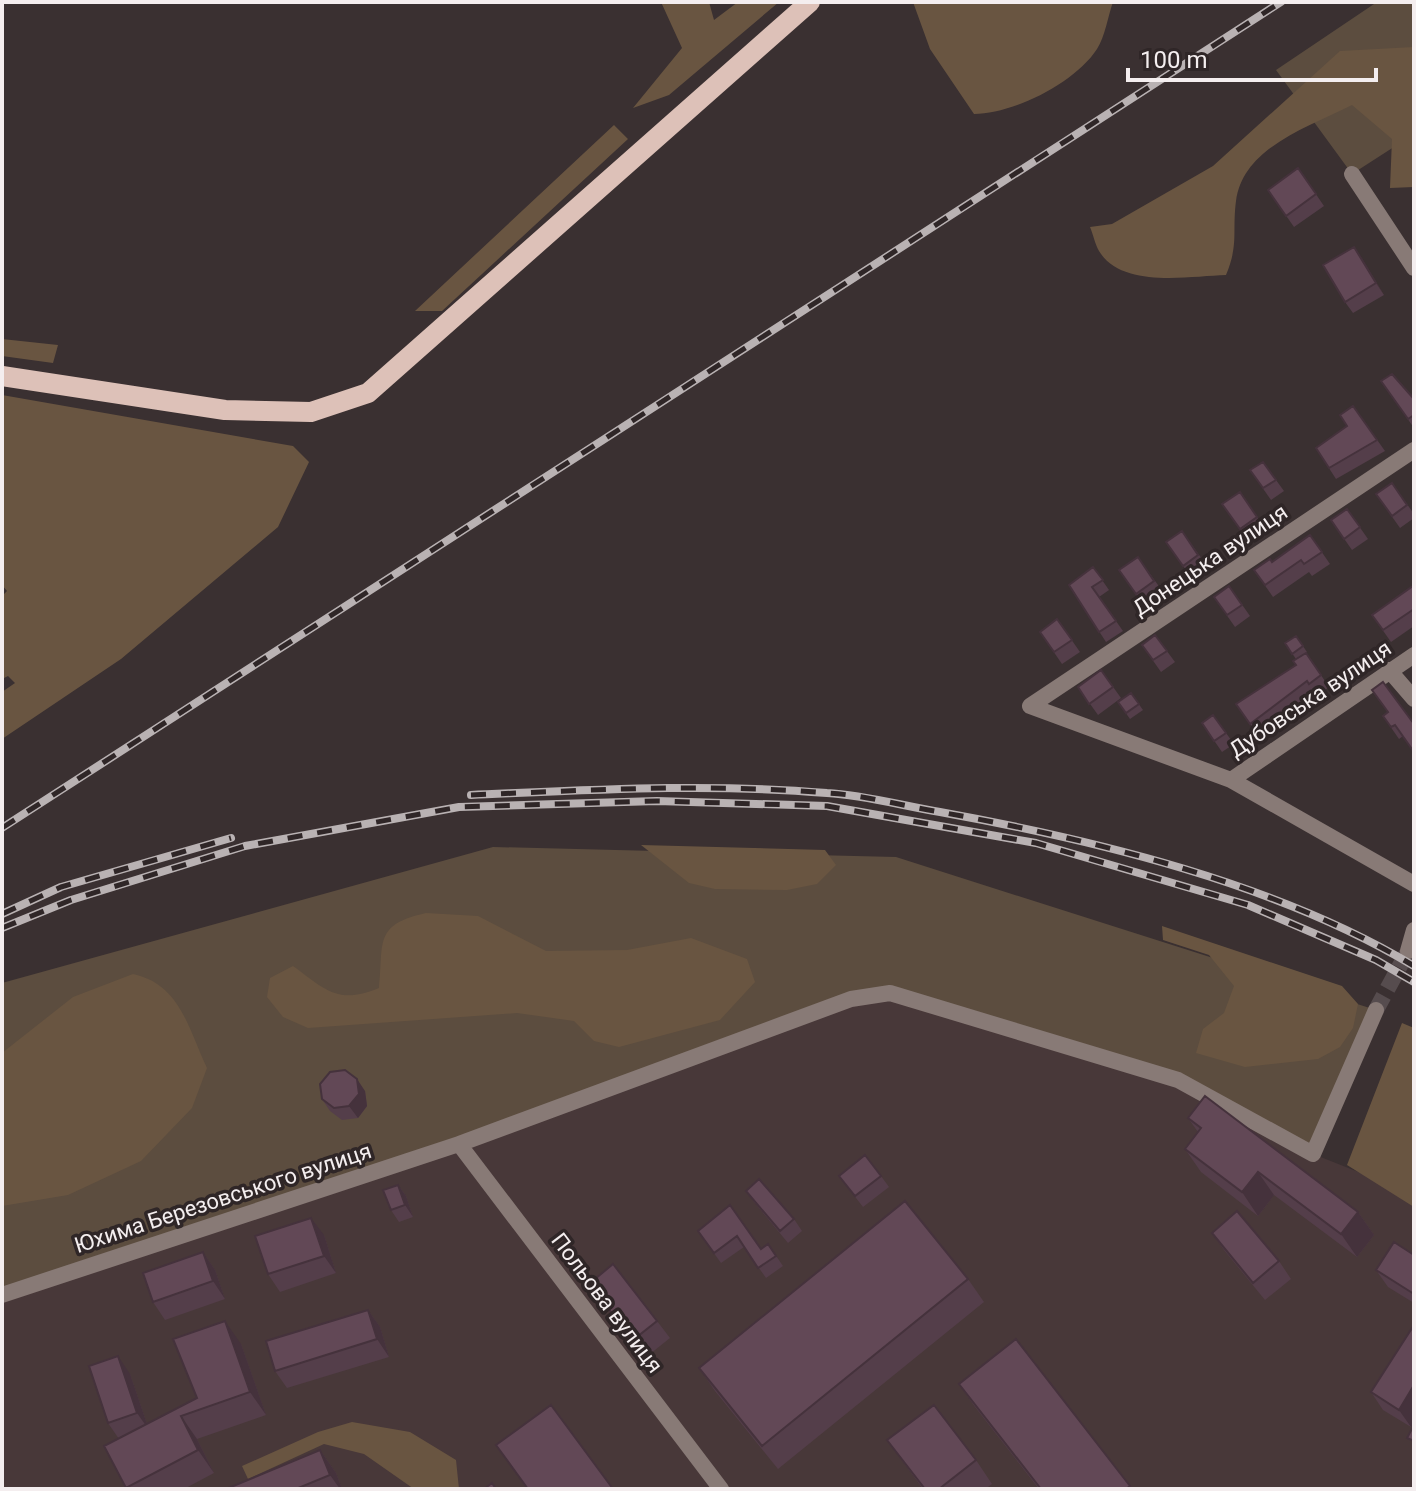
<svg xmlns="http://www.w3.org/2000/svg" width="1416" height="1491" viewBox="0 0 1416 1491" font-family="Roboto,sans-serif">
<rect width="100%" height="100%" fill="#3a3031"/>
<path fill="#483839" d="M890 993 1178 1080 1313 1154 1414 1194V1489H2V1295Z"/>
<path fill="#5c4d3f" d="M1377 2H1414V134L1352 174 1276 70Z
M493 847 896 857 1376 1010 1313 1154 1178 1080 890 993 2 1295V983Z"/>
<path fill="#695541" d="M661 2H709L714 20 738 2H779L669 95 633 108 682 48Z
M913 2H1113C1108 16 1105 37 1097 49 1075 83 1013 114 974 114L930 49Z
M1414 47V187L1390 188 1392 139 1352 105C1309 127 1243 147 1236 201 1232 232 1239 244 1226 275 1189 276 1122 289 1099 251 1095 244 1093 234 1090 227L1112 224 1213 166 1340 51Z
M614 125 628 139 442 311H415Z
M2 339 58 345 53 363 2 356Z
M2 395 293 446 309 462 278 527 121 659 2 739V692L15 683 8 676 2 679V596L7 591 2 585Z
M641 845 825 850 836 865 817 884 787 890 715 889 689 883Z
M426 913 478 916 546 951 627 950 691 938 747 959 755 982 720 1020 619 1047 594 1041 574 1021 517 1013 308 1028 283 1017 267 997 270 978 293 966C326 990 338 1005 379 988 384 942 373 925 426 913Z
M1162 926 1342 986 1358 1004 1353 1028 1340 1047 1318 1059 1245 1067 1196 1053 1203 1029 1224 1013 1234 986 1209 955 1163 940Z
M133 974C180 984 188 1028 207 1068L192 1108 141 1161 68 1195 2 1206V1053L73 997Z
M1402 1023 1414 1028V1207L1347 1165Z
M352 1422 410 1432 456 1460 459 1489H414L364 1454 324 1444 248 1479 242 1466 318 1432Z"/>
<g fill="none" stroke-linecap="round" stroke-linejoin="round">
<path stroke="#564c4e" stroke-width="16" stroke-dasharray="16 8" stroke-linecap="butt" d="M1376 1010 1408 951"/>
<path stroke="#887a76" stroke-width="16" d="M1352 174 1414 268
M1389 670 1414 699
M1030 706 1414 450
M1030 706 1231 780 1414 884
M1231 780 1414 655
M1408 951 1414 930
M459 1144 721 1489
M2 1295 459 1144 851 999 890 993 1178 1080 1313 1154 1376 1010"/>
<path stroke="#ddc1b8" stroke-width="20" d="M2 376 225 410 311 412 368 393 810 2"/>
<defs>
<path id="rail" d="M471 795C590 790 708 783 827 793 865 795 903 806 940 812 1095 840 1278 884 1414 966
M2 828 1281 2
M2 914 61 887 231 838
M2 928 71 900 245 846 459 807 657 801 827 806 1036 843 1248 905 1376 960 1414 982"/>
</defs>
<use href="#rail" stroke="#b9b2b3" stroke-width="8"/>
<use href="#rail" stroke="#2f2627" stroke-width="5" stroke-dasharray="15" stroke-linecap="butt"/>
</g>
<path fill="#543e4a" d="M1298 168 1324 206 1294 227 1268 190Z
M1354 247 1384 295 1353 313 1345 302Z
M1381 381 1414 399V428Z
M1353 406 1385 451 1336 479 1316 448 1347 426Z
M1263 462 1284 491 1271 500 1250 470Z
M1392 483 1414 514V518L1400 528 1376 494Z
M1240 492 1265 529 1248 541 1222 504Z
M1347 509 1368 539 1352 550 1331 520Z
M1182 531 1207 566 1191 577 1166 542Z
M1310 535 1330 564 1312 576 1309 572 1273 597 1254 570 1272 562Z
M1138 557 1163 592 1144 606 1119 570Z
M1093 567 1109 590 1099 597 1123 631 1106 642 1069 585Z
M1229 586 1250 616 1235 627 1214 597Z
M1414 587V626L1391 642 1372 615Z
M1057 619 1080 652 1062 664 1040 632Z
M1155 635 1175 662 1161 672 1142 645Z
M1296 636 1307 652 1306 653 1329 687 1317 696 1315 692 1258 735 1236 704 1296 665V659L1285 643Z
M1101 670 1121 698 1098 715 1078 687Z
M1131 693 1143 710 1130 719 1118 702Z
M1388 712 1403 736 1399 739 1383 716Z
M1213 715 1234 744 1222 752 1202 723Z
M365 1091 367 1106 358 1118 342 1120 330 1111 322 1099Z
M1188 1118 1358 1212 1374 1235 1357 1257 1274 1195 1258 1216 1201 1172 1185 1149 1198 1132Z
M839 1176H881L889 1187 863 1207Z
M398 1185 406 1196 413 1217 399 1222 391 1210Z
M746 1191 794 1219 802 1231 788 1243 754 1202Z
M730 1205 761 1249 768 1244 783 1266 766 1278 744 1247 721 1263 698 1231Z
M1212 1233 1279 1261 1291 1279 1265 1300 1224 1250Z
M324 1235 336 1273 280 1292 268 1274Z
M203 1252 215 1270 225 1299 165 1320 153 1302Z
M1414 1255V1303L1388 1287 1376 1270Z
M968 1279 984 1302 778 1469 715 1391 699 1368Z
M589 1284 657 1321 670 1338 645 1358Z
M368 1310 380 1327 389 1357 287 1388 275 1371Z
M1414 1325 1411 1427 1383 1410 1371 1392Z
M1016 1339 1133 1489H1039L975 1407 959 1384Z
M241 1344 266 1415 197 1439 214 1473 184 1489H127L104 1446 119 1439 108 1423 130 1374 147 1424 197 1398Z
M887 1440 976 1460 992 1484 985 1489H923Z
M320 1450 336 1473 342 1489H226Z"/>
<path fill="#45323c" d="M1354 247 1362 258 1384 295 1376 283Z
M357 1079 365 1091 367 1106 358 1118 349 1106Z
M1258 1172 1274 1195 1258 1216 1242 1192Z
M398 1185 406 1196 413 1217 405 1205Z
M1358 1212 1374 1235 1357 1257 1341 1234Z
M311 1218 324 1235 336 1273 324 1256Z
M203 1252 215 1270 225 1299 213 1281Z
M368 1310 380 1327 389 1357 377 1339Z
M225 1321 241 1344 266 1415 250 1392Z
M118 1356 130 1374 149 1430 137 1413Z
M1414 1385V1422L1411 1427 1399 1410Z
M181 1416 197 1439 214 1473 198 1450Z
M320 1450 336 1473 342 1489H340L330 1475Z"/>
<path fill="#624856" stroke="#45323c" stroke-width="2" d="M1298 168 1316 194 1286 216 1268 190Z
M1354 247 1376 283 1345 302 1323 265Z
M1392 374 1414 399V415L1408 419 1381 381Z
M1353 406 1377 440 1329 468 1316 448 1347 426 1340 415Z
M1263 462 1276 480 1263 488 1250 470Z
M1392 483 1407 505 1392 516 1376 494Z
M1240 492 1257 517 1240 529 1222 504Z
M1347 509 1360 527 1344 539 1331 520Z
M1182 531 1198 555 1183 566 1166 542Z
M1310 535 1322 552 1304 564 1301 560 1265 585 1254 570 1270 559 1272 562Z
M1138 557 1154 581 1136 594 1119 570Z
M1093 567 1103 580 1092 587 1116 621 1099 632 1069 585Z
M1229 586 1242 605 1227 615 1214 597Z
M1413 586 1414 609 1383 630 1372 615Z
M1057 619 1072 640 1054 652 1040 632Z
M1155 635 1167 651 1153 660 1142 645Z
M1296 636 1303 646 1292 654 1285 643Z
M1306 653 1321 675 1309 684 1307 681 1250 724 1236 704 1296 665 1293 661Z
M1101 670 1113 687 1089 704 1078 687Z
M1383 682 1414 724V752L1395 725 1391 727 1383 716 1388 712 1372 690Z
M1131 693 1139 704 1126 713 1118 702Z
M1213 715 1226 733 1214 741 1202 723Z
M345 1070 357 1079 359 1094 349 1106 334 1108 322 1099 320 1084 330 1072Z
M1205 1096 1358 1212 1341 1234 1258 1172 1242 1192 1185 1149 1201 1128 1188 1118Z
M865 1155 881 1176 855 1196 839 1176Z
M759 1179 794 1219 780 1231 746 1191Z
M398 1185 405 1205 391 1210 383 1190Z
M905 1201 968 1279 762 1446 699 1368Z
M730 1205 761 1249 768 1244 776 1256 758 1268 737 1236 714 1253 698 1231Z
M1237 1211 1279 1261 1253 1283 1212 1233Z
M311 1218 324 1256 268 1274 255 1236Z
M1394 1242 1414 1255V1294L1376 1270Z
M203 1252 213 1281 153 1302 143 1273Z
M613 1264 657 1321 633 1340 589 1284Z
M368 1310 377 1339 275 1371 266 1341Z
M225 1321 250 1392 181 1416 198 1450 126 1488 104 1446 197 1398 173 1339Z
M1414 1325V1385L1399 1410 1371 1392Z
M1016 1339 1130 1486 1126 1489H1041L959 1384Z
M118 1356 137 1413 108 1423 89 1366Z
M551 1405 613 1489H528L496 1445Z
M934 1405 976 1460 939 1489H925L887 1440Z
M1414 1425V1441L1407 1438Z
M320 1450 330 1475 296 1489H226Z
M492 1483 496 1489H484Z"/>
<g text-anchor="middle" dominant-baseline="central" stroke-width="7" stroke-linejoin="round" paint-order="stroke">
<g font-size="22" fill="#f4eeef" stroke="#2f2627">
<text transform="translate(1210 560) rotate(-34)">Донецька вулиця</text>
<text transform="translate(1310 699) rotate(-34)">Дубовська вулиця</text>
<text transform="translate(223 1198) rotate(-18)">Юхима Березовського вулиця</text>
<text transform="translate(607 1303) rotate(53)">Польова вулиця</text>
</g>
</g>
<rect width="1416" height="1491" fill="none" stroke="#f4eeef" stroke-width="8"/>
<path d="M1128 68v12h248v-12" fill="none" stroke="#f4eeef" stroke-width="4"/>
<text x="1140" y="68" font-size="24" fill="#f4eeef" stroke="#2f2627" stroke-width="6" paint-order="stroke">100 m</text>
</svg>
